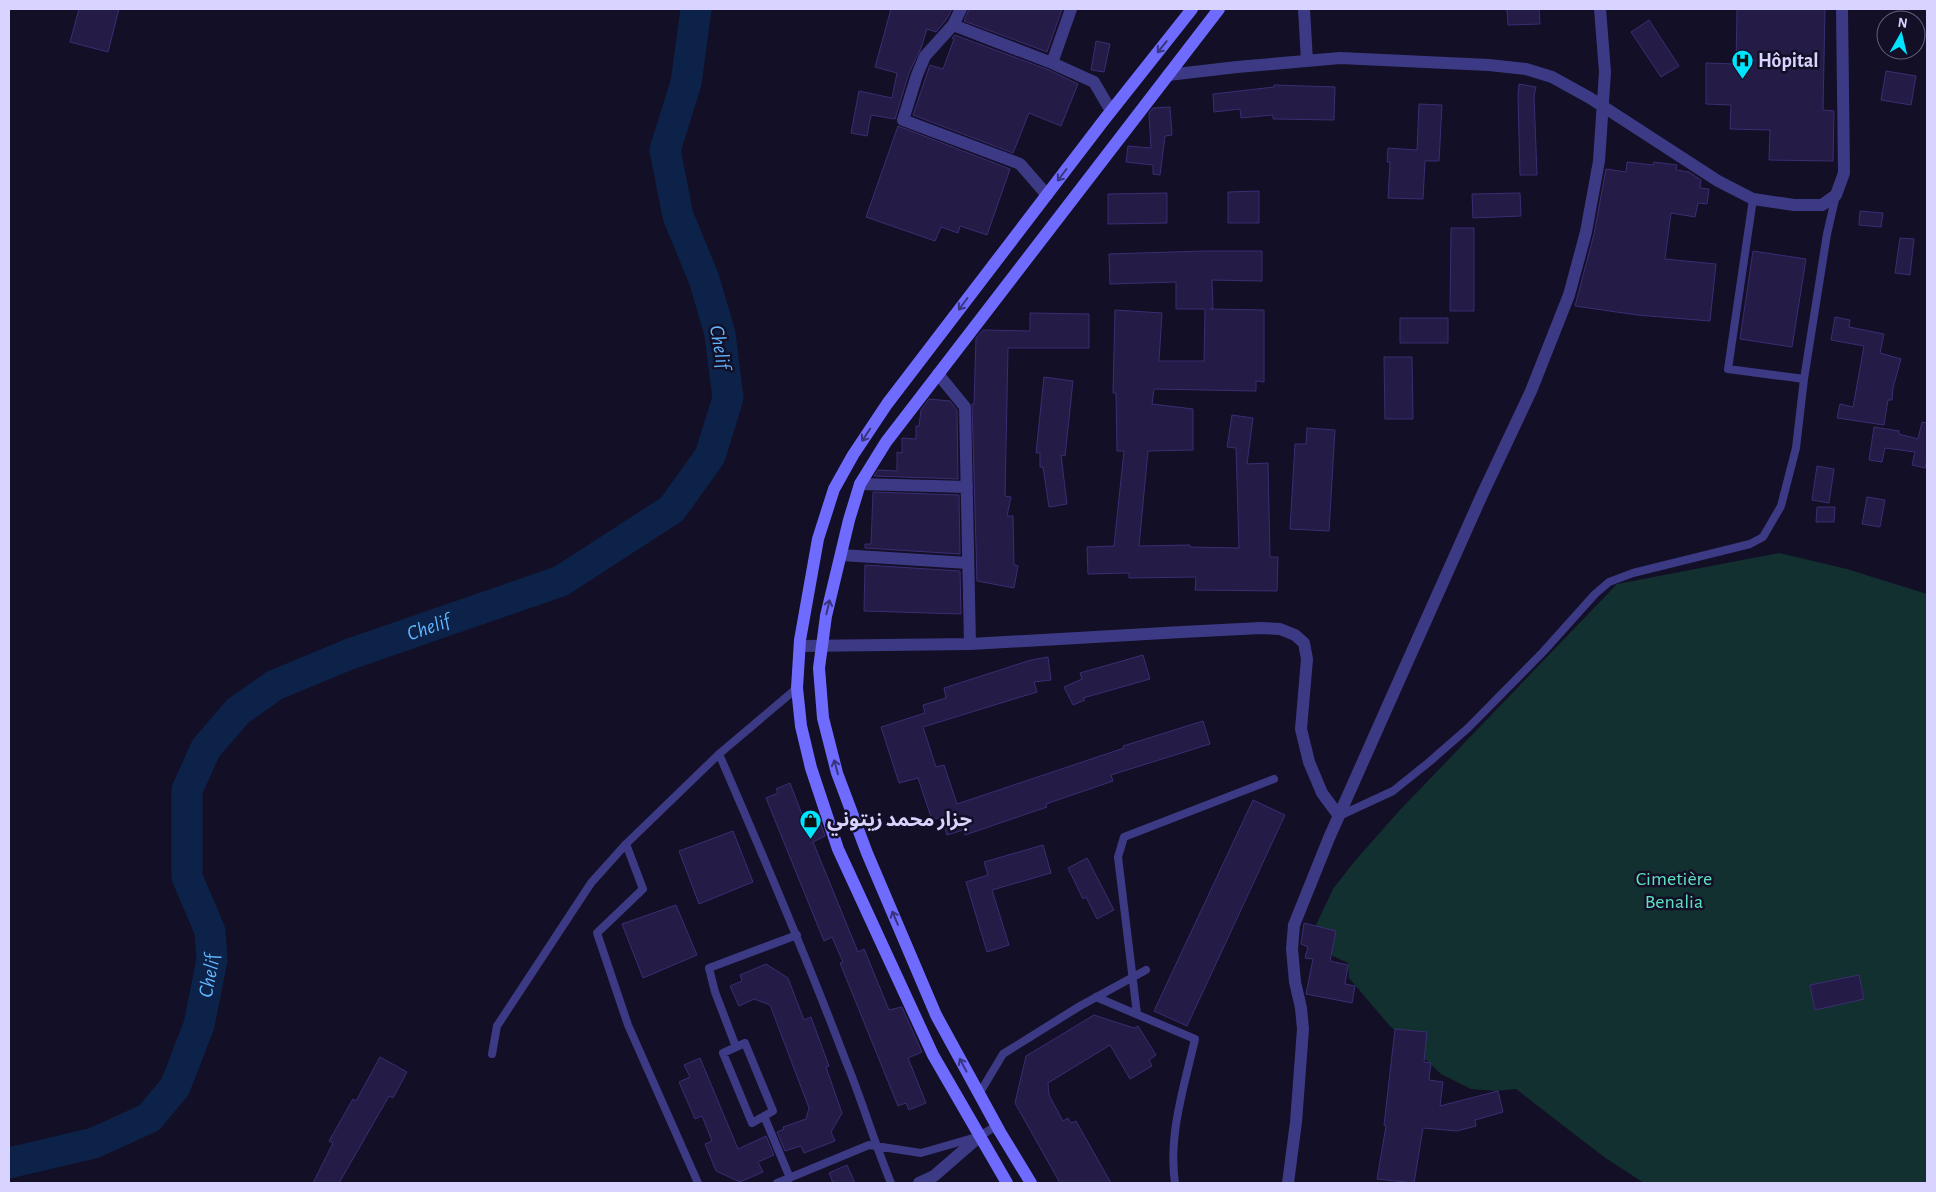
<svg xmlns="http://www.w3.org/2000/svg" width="1936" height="1192" viewBox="0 0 1936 1192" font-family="'Alegreya Sans','Noto Sans Arabic',sans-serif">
<rect width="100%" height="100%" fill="#130f26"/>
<path fill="#12302f" d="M1779 553 1847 569 1927 594V1183H1644L1604 1157 1516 1089 1496 1091 1471 1089 1441 1074 1389 1025 1349 978 1348 963 1307 944 1333 889 1354 862 1399 811 1617 584Z"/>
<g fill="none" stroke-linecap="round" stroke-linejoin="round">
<path stroke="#0c2248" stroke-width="31" id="s1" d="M9 1163 94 1143 149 1118 175 1087 199 1025 212 960 210 931 187 877V790L206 748 238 711 275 685 350 654 561 581 672 509 710 456 728 398 720 334 704 279 678 216 665 150 686 83 696 9"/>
</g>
<path fill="#241b47" stroke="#3b2d73" d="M79 9H119L108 52 70 42Z
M891 9H952L946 20 936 32 927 29 921 48 909 73 895 119 871 115 867 136 851 133 859 91 892 98 897 73 875 67Z
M969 9H1062L1047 52 964 21Z
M1507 9H1539L1540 24 1508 25Z
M1737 9H1825L1823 110 1834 111 1833 161 1769 160 1770 130 1730 129 1731 105 1706 104V63L1736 64Z
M1649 20 1679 66 1661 77 1631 32Z
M955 35 1049 70 1078 84 1061 126 1029 113 1013 153 913 115 930 65 943 69 954 39 952 38Z
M1096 41 1110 44 1104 72 1091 70Z
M1886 71 1916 76 1911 105 1881 100Z
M1519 84 1536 87 1534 96 1537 175H1520L1518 95Z
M1274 85 1335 87 1334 120 1273 119V115L1241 118 1240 109 1214 112 1213 94 1274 87Z
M1419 104 1442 105 1439 161H1425L1423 199 1388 198 1390 162H1387L1388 148 1417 150Z
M1170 107 1172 135 1165 136 1160 175 1153 174V165L1126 162 1128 146 1151 148 1149 113 1153 108Z
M898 126 1010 169 987 235 960 226 958 233 941 227 935 241 866 217Z
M1627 162 1653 165 1654 162 1677 165 1676 170 1689 172 1701 180 1700 188 1709 189 1707 204 1698 203 1695 217 1671 213 1665 259 1716 264 1710 321 1637 315 1575 306 1594 234 1606 169 1626 172Z
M1259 191V223H1228V192Z
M1167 193V223L1108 224V194Z
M1520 193 1521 216 1473 218 1472 194Z
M1860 211 1883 213 1881 227 1859 225Z
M1451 228H1474V311H1450Z
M1900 238 1914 239 1910 275 1895 273Z
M1203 251H1262V281L1212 280 1213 309H1210L1264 310V382L1256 381V391L1154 389 1152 404 1193 409V450L1148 451 1139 546 1190 545V547L1239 548 1236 448 1227 447 1232 415 1253 418 1247 464 1268 463 1270 557H1278L1277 591 1195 590 1196 577 1129 578V573L1088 574 1087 547 1114 546 1124 451H1117L1116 393H1113L1115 310 1162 313 1159 361H1204L1205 309H1176V282L1110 284 1109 254Z
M1753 251 1806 259 1792 347 1740 339Z
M1030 313 1089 314V348H1008L1005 496 1011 497 1007 516H1013L1014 565 1018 566 1014 588 977 581 972 404H974L976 338 983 330 1030 331Z
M1835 317 1850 320 1849 327 1884 334 1880 353 1901 359 1893 388 1892 400H1888L1884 425 1837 418 1840 404 1853 407 1864 346 1831 340Z
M1400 318H1448V343H1400Z
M1384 357H1412L1413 419H1385Z
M1044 377 1073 381 1065 456 1061 455 1067 504 1049 507 1043 467H1040V453H1036Z
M929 399 950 401 957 410 958 479 874 476 878 470 897 471V452L902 453V438L916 439V426H919L921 410Z
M1922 422 1927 423V459L1925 468 1912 465 1915 452 1885 448 1882 462 1869 460 1874 427 1899 431V434L1918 439Z
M1307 428 1335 430 1329 531 1290 529 1295 444H1306Z
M1817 466 1834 469 1829 503 1812 500Z
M873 492 959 495 960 554 865 548V544H871Z
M1867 497 1885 500 1880 527 1862 524Z
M1817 507H1835L1834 522H1816Z
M865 565 960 571 961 614 864 611Z
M1143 655 1150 679 1083 698 1085 700 1073 705 1064 687 1082 679 1080 673Z
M1048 657 1051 680 1034 682 1037 692 923 727 936 767 944 765 957 804 1124 748 1123 746 1203 721 1210 744 1111 775 1113 781 1046 804 1047 807 965 835 963 830 947 835 941 817 932 820 918 778 899 783 881 727 925 713 923 705 946 698 944 688 1031 660Z
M790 783 808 830 821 824 825 836 813 842 858 952 864 949 889 1010 902 1007 922 1052 908 1058 926 1103 909 1110 906 1103 898 1106 840 963 843 962 832 937 824 941 766 798 778 793 776 789Z
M1253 800 1285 815 1187 1026 1154 1011Z
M733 831 753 882 699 904 679 851Z
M1043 845 1051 873 992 890 1009 945 987 952 966 882 988 875 984 862Z
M1087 858 1114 910 1097 919 1086 897 1083 899 1068 868Z
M676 905 697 955 643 978 622 924Z
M1304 923 1336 931 1330 961 1348 965 1345 984 1355 986 1352 1003 1306 994 1313 959 1305 958 1308 947 1301 944Z
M766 964 788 978 804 1020 811 1017 829 1066 826 1067 842 1113 831 1132 835 1141 804 1153 801 1146 785 1151 777 1132 784 1129 783 1127 806 1119 809 1108 770 1005 754 999 739 1006 730 986 742 981 740 975Z
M1859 975 1864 999 1815 1010 1810 985Z
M1094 1015 1134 1028 1138 1026 1156 1055 1149 1060 1152 1066 1130 1079 1110 1045 1048 1083 1049 1095 1063 1121 1068 1118 1071 1123 1076 1121 1111 1183H1060L1015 1103 1026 1056Z
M1395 1029 1427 1032 1424 1062 1431 1063 1429 1080 1443 1082 1440 1106 1498 1091 1503 1112 1475 1120 1476 1126 1457 1131 1423 1128 1414 1183 1377 1179 1386 1126 1384 1125Z
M380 1057 407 1072 393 1098 389 1096 339 1183H313L333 1143 329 1141 353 1099 356 1101Z
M700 1058 738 1149 766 1136 774 1155 758 1162 763 1172 740 1182 716 1171 705 1144 712 1141 702 1116 695 1119 679 1082 690 1077 684 1065Z
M847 1165 855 1183H833L829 1173Z"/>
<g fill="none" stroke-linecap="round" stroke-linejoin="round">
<path stroke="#3d3a85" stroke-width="8" d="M1753 199 1728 369 1804 379 1827 234 1836 195
M719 754C763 855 806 956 845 1059 862 1100 874 1142 891 1183
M1339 816 1393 791 1428 763 1468 728 1543 652 1595 594 1609 582 1633 573 1750 544 1763 537 1781 506 1796 448 1804 379
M626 844 643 889 597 933 628 1025 698 1183
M1096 997 1195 1039C1184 1087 1168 1135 1175 1183
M1137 1014 1118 857 1124 837 1274 779
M745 1043 773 1111 752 1123 723 1053Z
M736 1047 715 992 709 968 797 935
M492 1054 497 1026 591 883 626 844 719 754 797 688
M979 1094 1003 1054 1080 1006 1146 970
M764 1116 790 1178
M777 1183 869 1145 921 1153 980 1136 996 1126"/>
<path stroke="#3d3a85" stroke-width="12" d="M961 9 953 25 925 56 917 75 903 120 1020 164 1047 195
M1304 9 1307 61
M953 25 1052 63 1094 82 1111 111
M1052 63 1071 9
M1168 75 1237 67 1340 58 1489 65 1526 69 1552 77 1590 98 1718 181 1753 199 1794 205H1822L1836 195 1844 173 1842 9
M938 374 965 407 970 644
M860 484 967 487
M841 555 968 563
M800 646 970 644 1182 632 1261 628 1280 629 1295 635 1304 643 1307 659 1301 729 1309 762 1322 793 1339 816
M919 1183 934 1176 980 1136
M1288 1183 1296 1122 1303 1029 1301 1008 1295 982 1292 949 1294 925 1329 838 1389 703 1482 495 1531 391 1569 295 1586 232 1599 161 1605 72 1600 9"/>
<path stroke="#6f6bff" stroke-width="12" d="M1007 1183 933 1055 838 849 811 768 801 726 797 688 800 640 818 539 834 489 853 455 887 404 1104 120 1192 9
M1031 1183 1000 1132 936 1015 867 853 837 773 823 718 819 668 826 616 849 520 860 484 886 442 1219 9"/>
</g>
<defs><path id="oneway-shaft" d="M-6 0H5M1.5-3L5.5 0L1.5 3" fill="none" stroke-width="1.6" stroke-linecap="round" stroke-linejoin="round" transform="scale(1.25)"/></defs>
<g stroke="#38347d">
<use href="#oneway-shaft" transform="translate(1162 47) rotate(129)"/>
<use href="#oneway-shaft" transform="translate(1062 175) rotate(127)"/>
<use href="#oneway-shaft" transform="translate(963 304) rotate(127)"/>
<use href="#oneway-shaft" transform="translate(866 435) rotate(123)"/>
<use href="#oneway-shaft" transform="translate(828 607) rotate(-77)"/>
<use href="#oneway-shaft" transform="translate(836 767) rotate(-105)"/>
<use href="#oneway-shaft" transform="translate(895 918) rotate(-113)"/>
<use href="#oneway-shaft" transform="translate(963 1065) rotate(-118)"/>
</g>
<defs>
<symbol id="hospital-pin" viewBox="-11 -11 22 30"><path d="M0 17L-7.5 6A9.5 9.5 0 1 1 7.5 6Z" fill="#00e5ff" stroke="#130f26"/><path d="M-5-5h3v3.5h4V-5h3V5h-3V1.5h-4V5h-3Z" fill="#111"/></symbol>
<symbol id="shop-pin" viewBox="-11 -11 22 30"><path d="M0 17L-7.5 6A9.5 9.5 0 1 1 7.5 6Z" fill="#00e5ff" stroke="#130f26"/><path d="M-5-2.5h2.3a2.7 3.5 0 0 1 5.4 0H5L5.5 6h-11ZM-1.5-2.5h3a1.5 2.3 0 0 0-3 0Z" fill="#111"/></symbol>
</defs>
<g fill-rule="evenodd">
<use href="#hospital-pin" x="1730" y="48" width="25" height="34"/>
<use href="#shop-pin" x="798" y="808" width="25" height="34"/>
</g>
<g text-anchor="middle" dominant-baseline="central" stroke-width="5" stroke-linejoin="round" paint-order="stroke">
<g font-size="20" font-weight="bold" fill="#d9d4ff" stroke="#130f26" text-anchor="start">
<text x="1758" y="61">Hôpital</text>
<text x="827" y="820">جزار محمد زيتوني</text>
</g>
<g font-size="20" fill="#5fe0c0" stroke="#130f26">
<text x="1674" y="879">Cimetière<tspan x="1674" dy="23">Benalia</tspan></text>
</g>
<g font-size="21" font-style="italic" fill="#62b6ff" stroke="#130f26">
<text transform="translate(720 347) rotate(80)">Chelif</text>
<text stroke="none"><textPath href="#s1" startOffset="800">Chelif</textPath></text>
<text stroke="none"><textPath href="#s1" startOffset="305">Chelif</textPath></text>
</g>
</g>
<rect width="1936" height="1192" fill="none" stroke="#d9d4ff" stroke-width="20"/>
<g transform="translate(1901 35) rotate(8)"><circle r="24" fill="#130f26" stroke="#625e7d"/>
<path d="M0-4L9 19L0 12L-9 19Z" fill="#00e5ff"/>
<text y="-8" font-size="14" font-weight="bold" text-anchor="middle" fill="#d9d4ff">N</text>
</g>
</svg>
